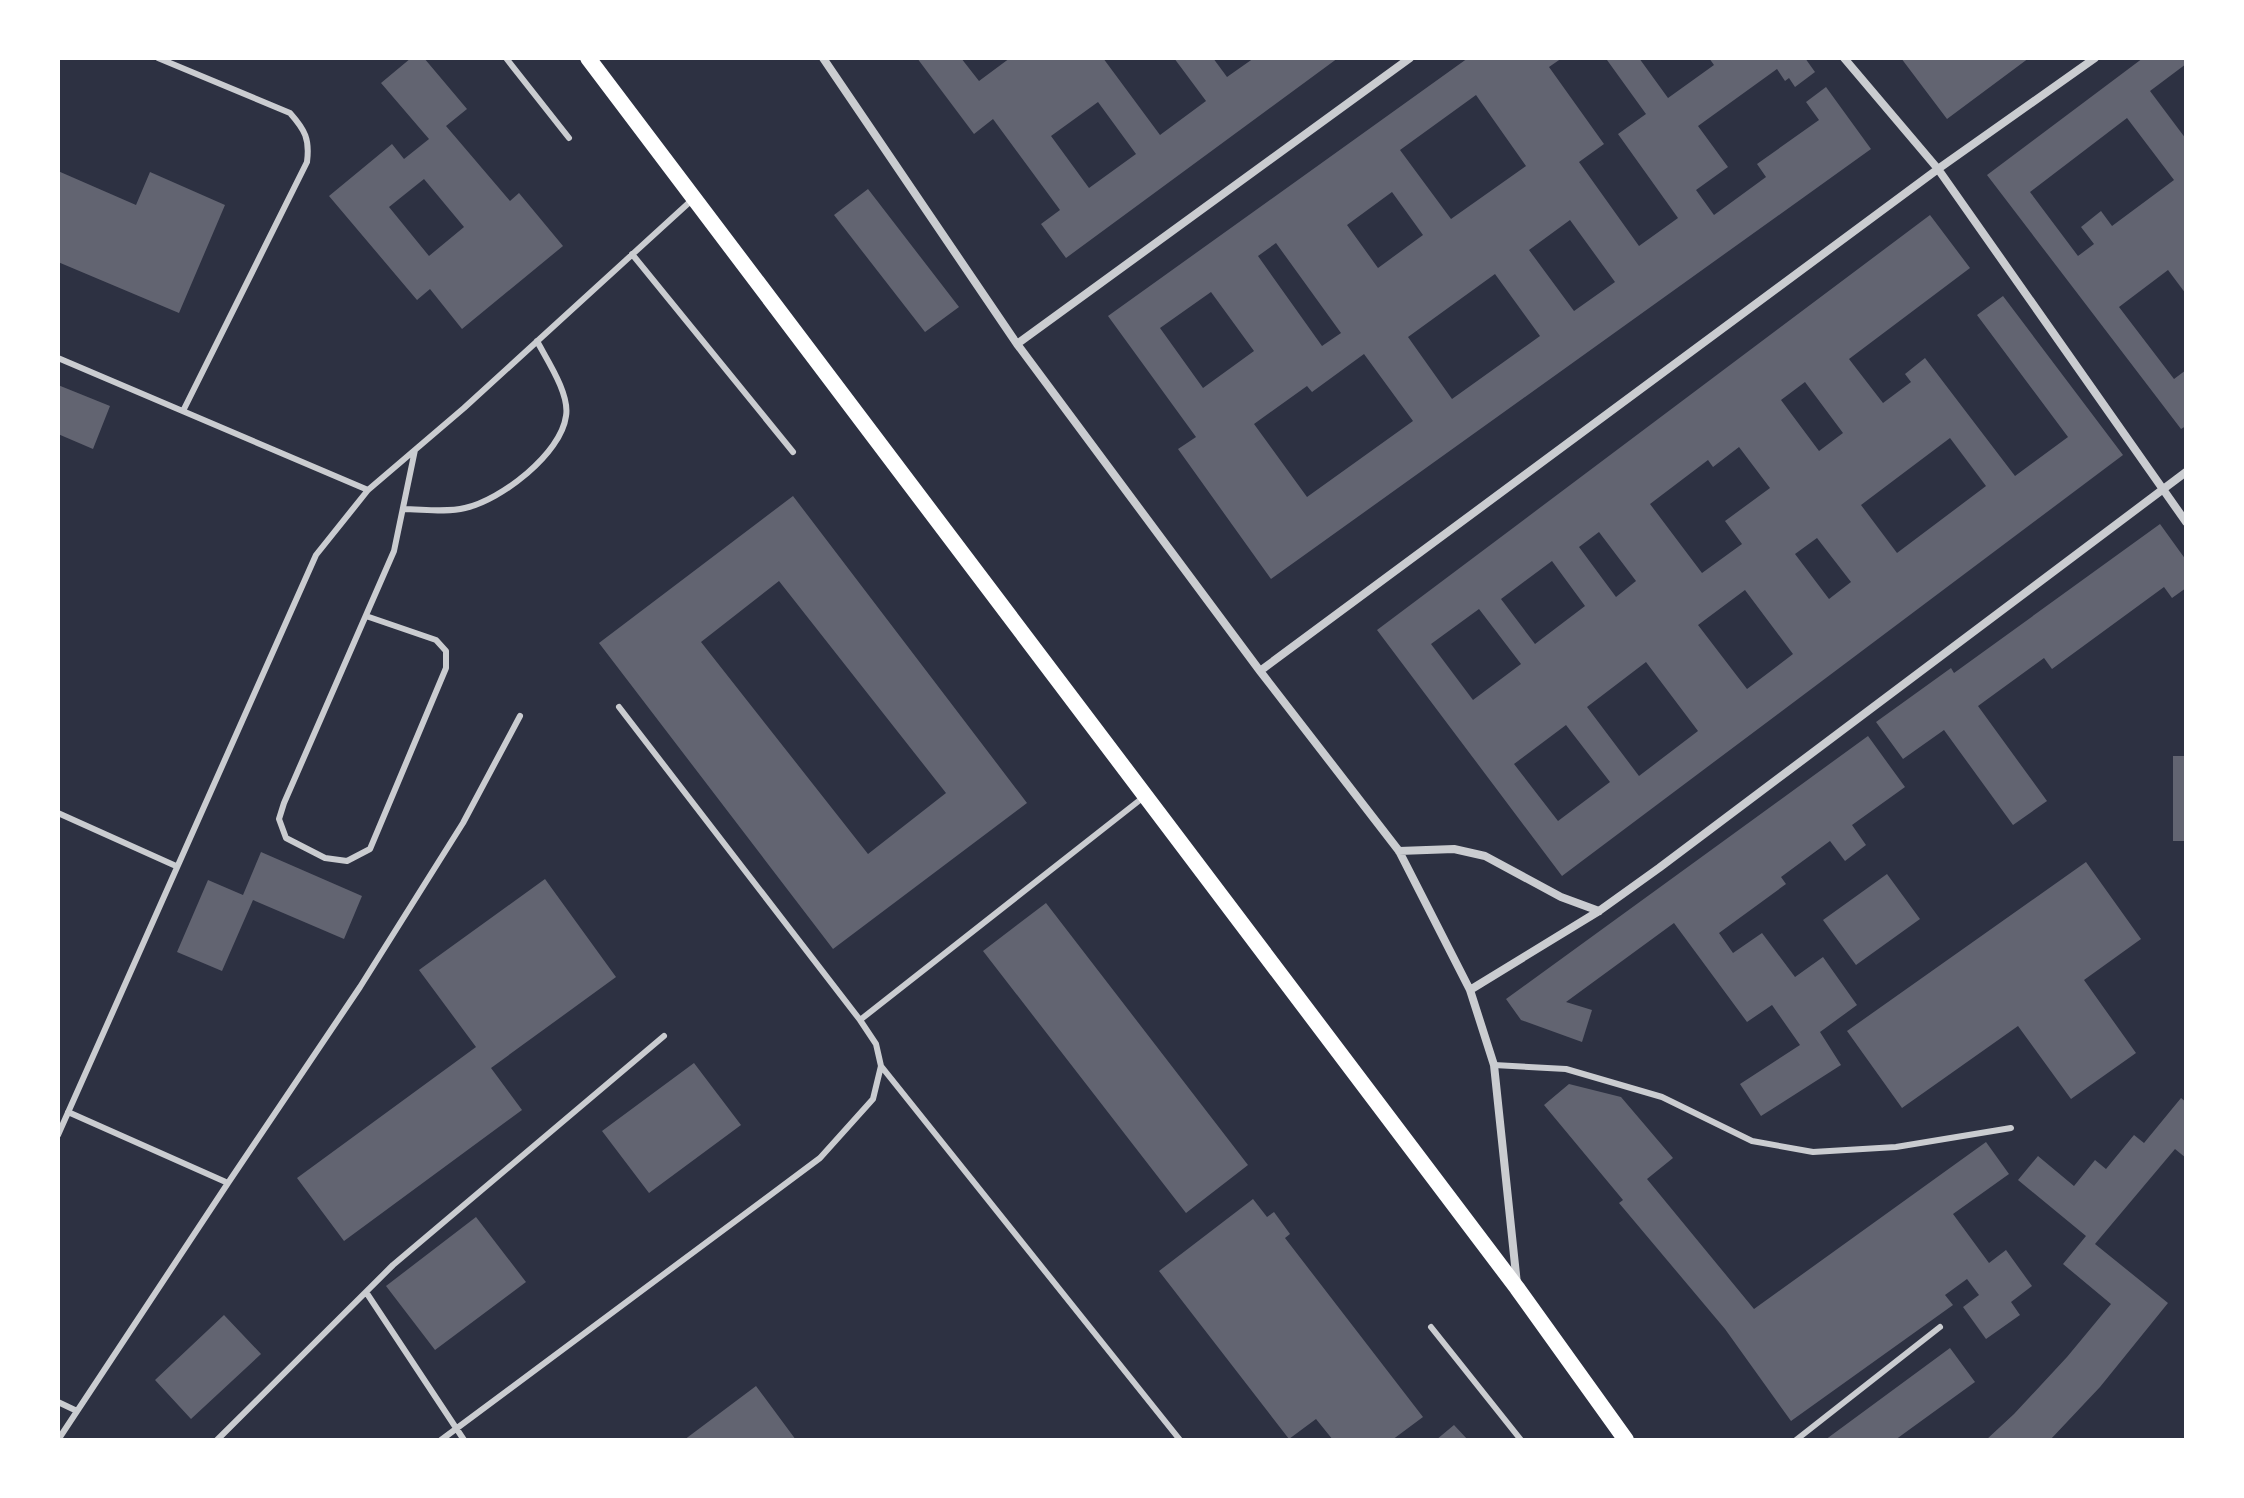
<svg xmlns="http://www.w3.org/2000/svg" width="2244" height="1498" viewBox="0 0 2244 1498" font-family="'PT Sans',sans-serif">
<rect width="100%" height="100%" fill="#2d3142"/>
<path fill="#626471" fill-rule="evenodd" d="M411 58H424L467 109 446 126 510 201 519 193 563 246 462 329 430 289 417 300 329 196 392 144 404 159 429 139 381 83ZM424 179 464 227 429 256 389 207Z
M917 58H961L979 81 1010 58H1103L1160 135 1206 101 1174 58H1213L1227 77 1254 58H1338L1066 258 1041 224 1060 210 993 119 974 134ZM1098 102 1136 154 1089 188 1051 136Z
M1468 58H1562L1549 67 1604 144 1579 162 1639 246 1678 218 1618 134 1646 114 1607 60 1609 58H1639L1668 98 1714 65 1709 58H1805L1815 72 1795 87 1789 78 1785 81 1777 69 1698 126 1728 167 1696 190 1714 215 1766 177 1757 164 1819 120 1806 102 1826 87 1871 149 1271 579 1178 449 1196 437 1108 316ZM1476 95 1526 166 1451 219 1400 150ZM1392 192 1423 235 1378 268 1347 225ZM1570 220 1615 282 1574 311 1529 250ZM1276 243 1341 333 1322 346 1258 256ZM1495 274 1540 336 1452 399 1408 337ZM1211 292 1254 351 1203 388 1160 328ZM1364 354 1413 421 1307 497 1254 424 1307 386 1312 392Z
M1901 58H2029L1947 119Z
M2143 58H2186V64L2150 91 2186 139V294L2168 270 2119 307 2174 379 2186 370V426L2181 429 1987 175ZM2127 118 2174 180 2112 226 2101 211 2081 227 2094 244 2078 256 2030 192Z
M58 171 136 205 150 172 225 205 179 313 58 262Z
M868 189 959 307 925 332 834 215Z
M1930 215 1970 268 1849 359 1883 403 1911 382 1905 374 1925 358 2015 476 2068 437 1977 315 2003 296 2123 455 1562 876 1377 630ZM1805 382 1843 433 1819 451 1781 400ZM1950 438 1986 486 1897 553 1861 505ZM1739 447 1770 488 1725 521 1742 544 1702 573 1650 504 1708 460 1713 467ZM1599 532 1636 581 1616 597 1579 547ZM1817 538 1851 582 1829 599 1795 554ZM1552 561 1585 606 1535 644 1501 599ZM1745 590 1793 654 1747 689 1698 625ZM1479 609 1521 664 1473 700 1431 644ZM1646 662 1698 731 1639 776 1587 707ZM1566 725 1610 782 1558 821 1514 764Z
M58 385 110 406 93 449 58 434Z
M793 496 1027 803 833 949 599 643ZM779 581 946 793 868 854 701 642Z
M2160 524 2186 560V588L2172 598 2164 587 2052 669 2044 658 1978 706 2047 801 2013 825 1944 730 1903 759 1876 722 1951 668 1954 673Z
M1868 736 1905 787 1852 825 1866 845 1845 861 1830 841 1781 877 1786 884 1719 933 1733 953 1762 933 1795 977 1823 957 1857 1005 1820 1032 1841 1065 1761 1116 1740 1084 1800 1045 1772 1005 1747 1022 1674 923 1566 1002 1592 1010 1582 1042 1521 1020 1506 999Z
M2173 756H2186V841H2173Z
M261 852 362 896 344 939 253 900 222 971 177 952 208 880 243 895Z
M2086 862 2141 939 2084 980 2136 1053 2071 1099 2018 1026 1902 1108 1847 1031Z
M1887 874 1920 919 1856 965 1823 920Z
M545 879 616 977 491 1068 522 1110 344 1241 297 1178 476 1047 419 970Z
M1046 903 1248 1165 1186 1213 983 951Z
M694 1063 741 1125 649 1193 602 1131Z
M1569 1084 1621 1097 1673 1158 1647 1179 1754 1309 1986 1142 2009 1174 1953 1214 1989 1263 2006 1250 2032 1286 2011 1302 2020 1315 1986 1339 1963 1307 1979 1295 1967 1279 1945 1295 1953 1305 1791 1421 1725 1329 1619 1203 1623 1200 1544 1105Z
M2181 1098 2186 1102V1158L2175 1149 2095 1244 2168 1303 2100 1387 2050 1440H1986L2014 1414 2067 1357 2111 1304 2063 1264 2086 1236 2018 1180 2038 1156 2074 1186 2095 1160 2106 1169 2134 1135 2144 1143Z
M1253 1199 1267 1217 1274 1212 1290 1234 1285 1238 1423 1417 1392 1440H1333L1316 1419 1289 1439 1159 1271Z
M476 1217 526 1282 435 1350 386 1286Z
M224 1315 261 1354 191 1419 155 1380Z
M1950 1348 1975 1382 1895 1440H1825Z
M756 1386 796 1440H684Z
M1454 1425 1468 1440H1436Z"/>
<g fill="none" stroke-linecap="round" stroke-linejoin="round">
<path stroke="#caccd0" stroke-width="6" d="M158 58 290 113C305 130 310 139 307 162L183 411
M506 58 569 138
M632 254 793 452
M58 358 368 490
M403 509C422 509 446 513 465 508 501 500 561 454 566 416 570 394 547 360 537 341
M366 616 436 640 446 651V668L370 849 347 861 325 858 286 838 279 819 284 803 394 551 415 450
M619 707 860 1020
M58 813 176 866
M1494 1065 1566 1069 1662 1097 1752 1141 1813 1152 1896 1147 2011 1128
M881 1066 1180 1440
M68 1112 228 1183 360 987 463 823 520 716
M58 1135 316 555 368 490 464 408 693 199
M366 1292 464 1440
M1431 1327 1521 1440
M58 1402 77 1411
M58 1440 228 1183
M217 1440 393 1265 664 1036
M441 1440 820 1158 873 1099 881 1066 876 1044 860 1020 1145 796
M1796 1440 1940 1327"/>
<path stroke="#caccd0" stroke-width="8" d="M823 58 1017 344 1260 671 1399 851 1470 990 1494 1065 1517 1284
M1844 58 1938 169 2186 522
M1017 344 1410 58
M1260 671 1938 169 2095 58
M1399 851 1454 849 1485 856 1561 897 1599 911
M1470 990 1599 911 1659 868 2186 472"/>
<path stroke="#fff" stroke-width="16" d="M588 58 1517 1288 1626 1440"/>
</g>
<rect width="2244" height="1498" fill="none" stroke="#ffffff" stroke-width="120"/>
</svg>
